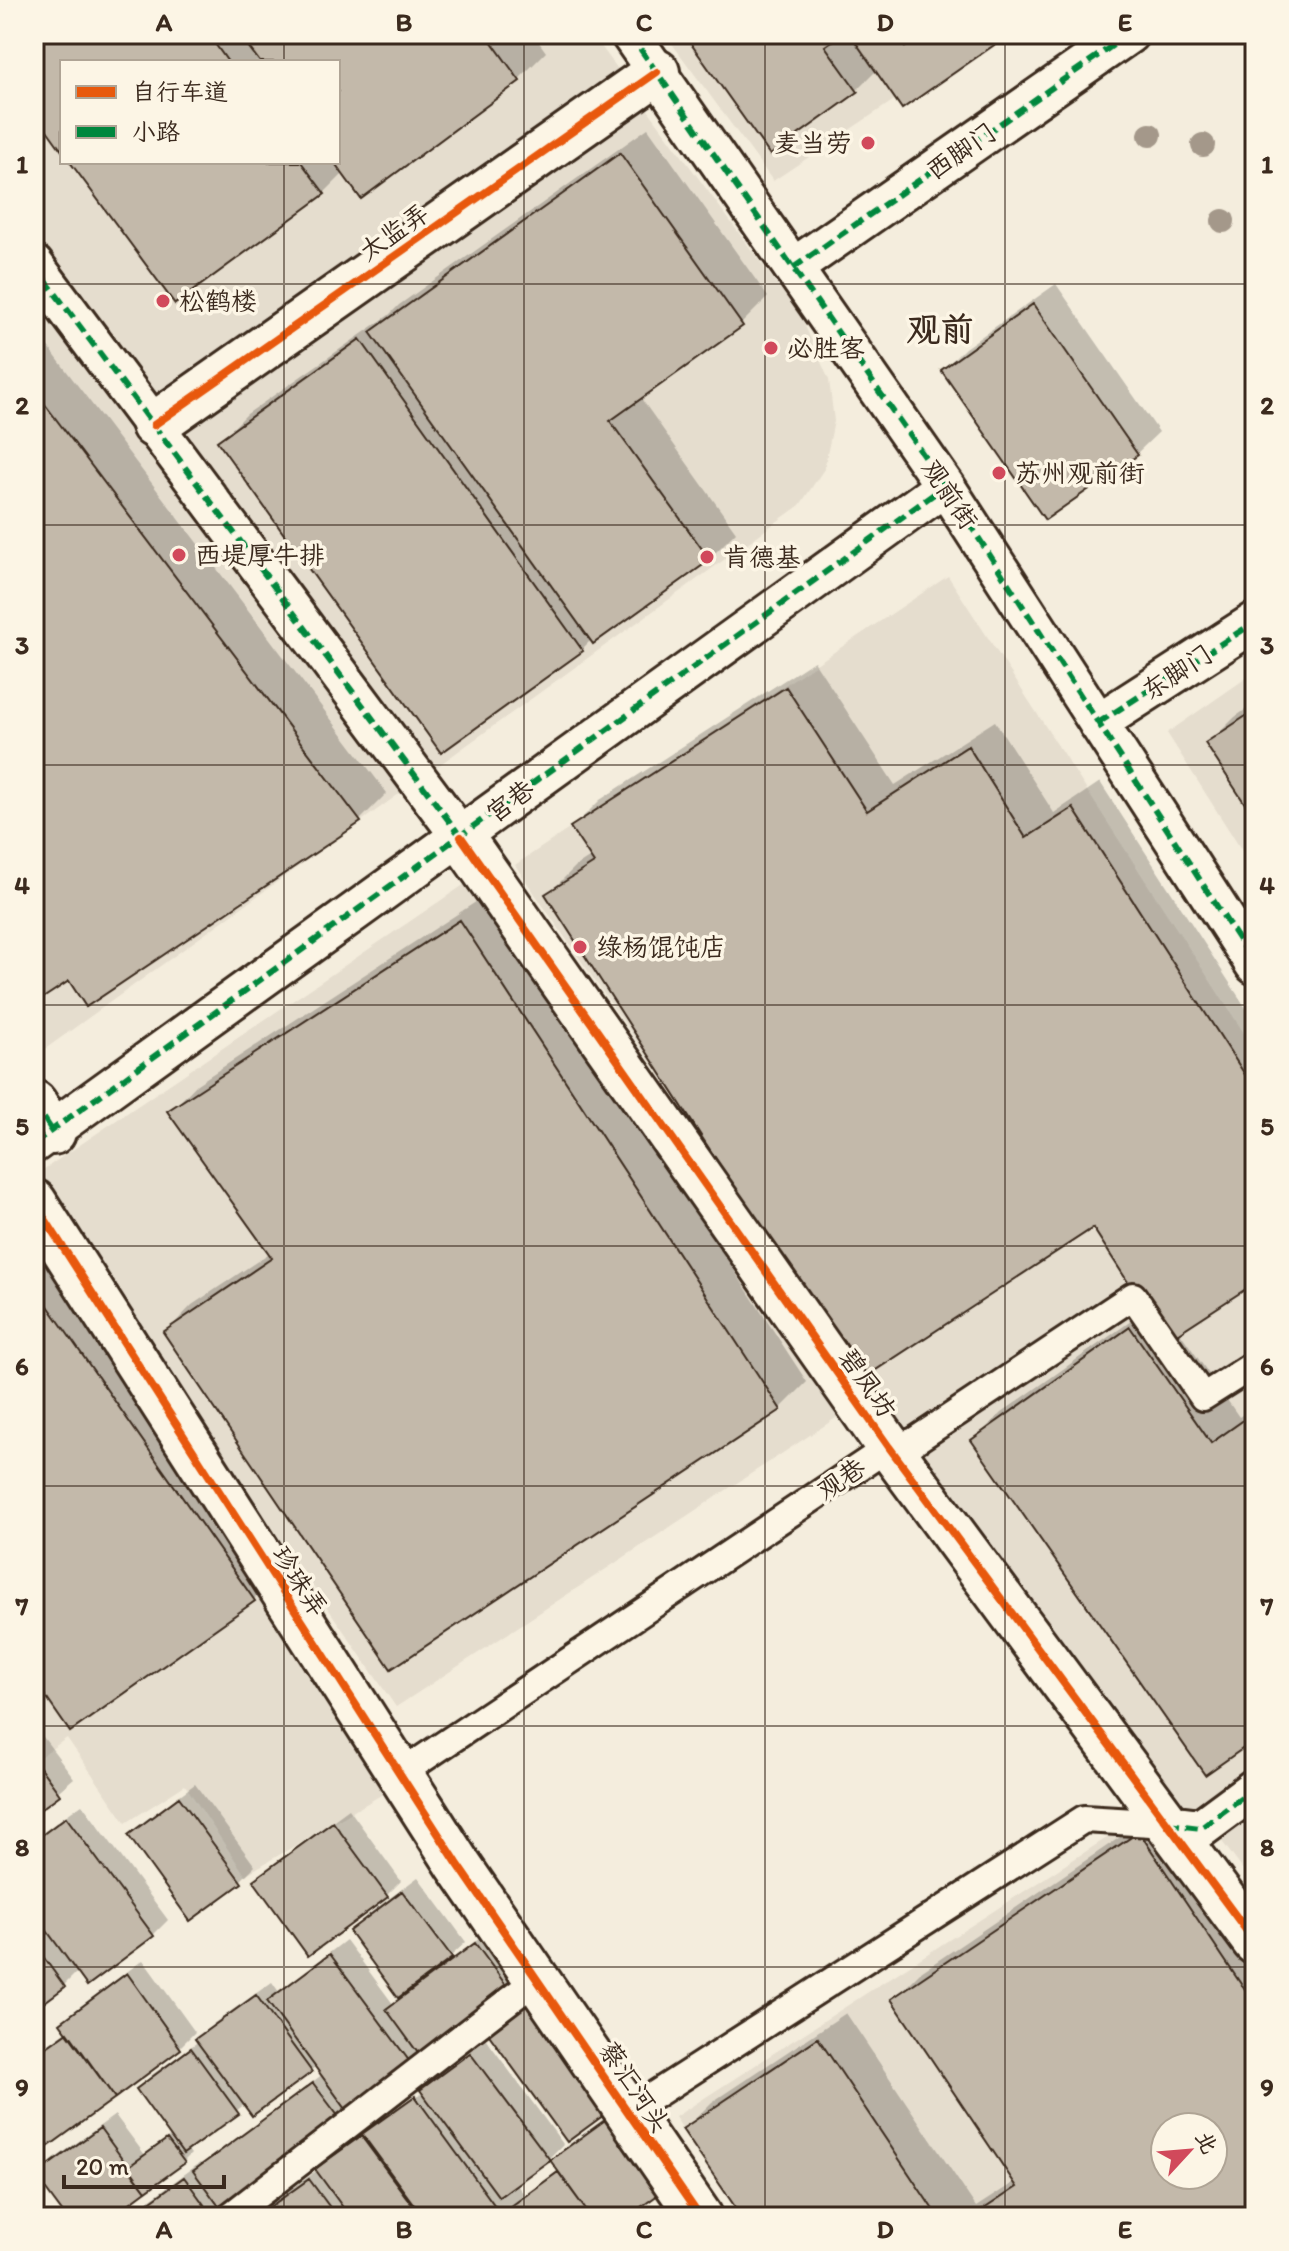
<svg xmlns="http://www.w3.org/2000/svg" width="1289" height="2251" viewBox="0 0 1289 2251" font-family="Itim,'LXGW WenKai TC',sans-serif">
<rect width="100%" height="100%" fill="#f4eddd"/>
<filter id="ink" filterUnits="userSpaceOnUse"><feTurbulence type="fractalNoise" baseFrequency=".0125" numOctaves="2"/><feDisplacementMap in="SourceGraphic" scale="16" xChannelSelector="R" yChannelSelector="G"/><feConvolveMatrix kernelMatrix="1 2 1 2 8 2 1 2 1" color-interpolation-filters="sRGB"/></filter>
<g filter="url(#ink)">
<path fill="#e5ddce" fill-rule="evenodd" d="M34 34H592L801 317 829 380 834 421 824 469 800 505 34 1057ZM62 62H338V162H62Z
M665 34H993L773 181Z
M948 576 1255 1050V1788L1201 1828 913 1442 515 865Z
M1255 672V871L1167 733Z
M465 884 839 1416 396 1707 34 1182V1176Z
M34 1247 302 1642 393 1788 245 1875 185 1785 126 1823 67 1738 34 1761Z
M1255 1810V1886L1218 1836Z
M1136 1819 1255 1982V2217H741L675 2117ZM1165 2127H1213V2175H1165Z"/>
<path fill="#0003" fill-rule="evenodd" d="M34 34H533L546 52 519 79 361 196 344 173 324 193 73 162H338V62H62V147L34 109Z
M686 34H1007L877 70 856 91Z
M648 128 768 297 741 324 640 397 736 532 709 559 592 639 582 649 441 750 220 441 247 414 389 315 399 305Z
M1056 284 1159 432 1137 453 1046 517 943 370 965 348Z
M34 328 387 793 360 820 70 978 34 1001Z
M814 661 895 785 995 721 1054 813 1100 782 1255 1022V1281L1179 1331 1239 1417 1255 1406V1737L974 1440 1001 1413 1148 1309 1094 1226 548 894 575 867 592 856 573 827 600 800Z
M1255 703V815L1208 744 1235 717Z
M488 894 807 1382 780 1409 165 1333 192 1305 271 1252 170 1112 197 1084Z
M34 1220 281 1572 254 1599 34 1677Z
M34 1725 74 1778 34 1812Z
M195 1784 255 1866 240 1881 131 1835 146 1820Z
M82 1804 168 1920 153 1935 79 1970 64 1985 34 2007V1839Z
M1166 1806 1255 1938V2217H744L685 2129 712 2102 846 2013 976 2207 1016 2181 894 1999 921 1972ZM1165 2127H1213V2175H1165Z
M349 1809 401 1881 386 1896 256 1881 271 1866Z
M1255 1817V1837L1247 1825Z
M418 1877 466 1942 451 1956 453 1958 491 1930 521 1971 507 1986 353 2101 358 2108 216 2217H126L200 2163 202 2165 323 2074 316 2065 311 2071 245 2104 187 2149 191 2154 183 2162 108 2217H68L38 2175 53 2160 115 2115 145 2155 172 2135 138 2089 153 2074 199 2041 213 2024 272 1982 279 1992 346 1940 393 2004 400 1997 351 1931 366 1916Z
M143 1960 195 2032 180 2047 34 2154V2055L68 2030 63 2023 78 2008Z
M486 2039 563 2144 548 2159 515 2183 525 2195 559 2170 552 2161 567 2146 624 2104V2217H258L272 2203 318 2170 333 2154ZM421 2088 424 2092 386 2119V2114Z
M691 2194 708 2217H659Z"/>
<path fill="#c3b9aa" stroke="#3b2a1e" stroke-width="2" fill-rule="evenodd" d="M34 34H208L228 62H62V151L34 112Z
M239 34H486L520 81 361 199 334 162H338V62H260Z
M684 34H842L825 46 858 92 770 155Z
M850 34H896L905 47 924 34H1010L902 109Z
M620 153 743 326 610 421 710 560 593 644 370 332Z
M70 162H301L325 194 175 304Z
M1033 304 1138 455 1045 520 941 370Z
M360 339 583 651 441 753 217 441Z
M34 390 361 822 86 1007 69 981 34 1004Z
M786 687 867 811 968 746 1026 838 1073 808 1255 1090V1283L1166 1341 1093 1228 859 1381 545 894 594 863 570 827Z
M1255 710V819L1205 743Z
M460 920 781 1410 391 1669 163 1332 272 1258 167 1111Z
M34 1286 255 1601 70 1732 34 1680Z
M1130 1327 1211 1443 1255 1412V1740L1205 1775 971 1440Z
M34 1759 60 1795 34 1814Z
M179 1797 242 1883 190 1921 128 1835Z
M66 1817 154 1936 87 1986 34 1913V1841Z
M333 1822 388 1897 308 1956 253 1880Z
M1139 1832 1255 2005V2217H972L1017 2187 891 1999ZM1165 2127H1213V2175H1165Z
M402 1891 452 1958 398 1998 349 1931Z
M475 1943 508 1988 418 2053 386 2009Z
M34 1944 65 1987 34 2010Z
M330 1954 410 2062 346 2109 267 2001Z
M127 1973 181 2049 115 2098 60 2023Z
M256 1995 312 2072 252 2116 195 2039Z
M528 2002 608 2112 567 2142 487 2032Z
M68 2032 115 2098 34 2157V2056Z
M818 2038 938 2217H742L682 2129Z
M191 2048 239 2114 183 2154 136 2089Z
M470 2053 550 2160 499 2197 420 2090Z
M313 2083 345 2125 224 2213 193 2171Z
M415 2096 503 2217H423L362 2134Z
M608 2118 662 2192 627 2217H591L550 2160Z
M100 2128 146 2191 111 2217H66L35 2175Z
M361 2136 421 2217H350L315 2169Z
M167 2139 185 2163 146 2191 128 2167Z
M558 2172 591 2217H517L510 2207Z
M184 2177 213 2217H129Z
M309 2179 337 2217H256Z"/>
<g fill="none" stroke-linecap="round" stroke-linejoin="round">
<defs>
<path id="service" d="M400 1774 889 1447 913 1442 1133 1296 1203 1397 1255 1364
M628 2112 1084 1819 1168 1824
M229 2217 537 1979"/>
<path id="pedestrian" d="M630 34 945 486 1255 965
M34 265 461 837
M793 268 1129 34
M1098 723 1255 622
M34 1143 945 486
M1168 1824 1201 1828 1255 1788"/>
<path id="minor" d="M154 425 657 72
M461 837 889 1447 1255 1942
M34 1103 53 1132
M34 1202 457 1863 700 2217"/>
</defs>
<use href="#service" stroke="#3b2a1e" stroke-width="32"/>
<use href="#pedestrian" stroke="#3b2a1e" stroke-width="44"/>
<use href="#minor" stroke="#3b2a1e" stroke-width="50"/>
<use href="#service" stroke="#fcf5e5" stroke-width="26"/>
<use href="#pedestrian" stroke="#fcf5e5" stroke-width="38"/>
<use href="#minor" stroke="#fcf5e5" stroke-width="44"/>
<path stroke="#00873e" stroke-width="6" stroke-dasharray="12 6" stroke-linecap="butt" d="M630 34 945 486 1255 965
M34 265 461 837
M793 268 1129 34
M1098 723 1255 622
M34 1103 53 1132
M34 1143 945 486
M1168 1824 1201 1828 1255 1788"/>
<defs>
<path id="cycleway" d="M154 425 657 72
M461 837 889 1447 1255 1942
M34 1202 457 1863 700 2217"/>
</defs>
<use href="#cycleway" stroke="#fcf5e5" stroke-width="13"/>
<use href="#cycleway" stroke="#e8590c" stroke-width="8"/>
</g>
<g fill="#a4988a">
<circle cx="1150" cy="135" r="12"/>
<circle cx="1203" cy="145" r="12"/>
<circle cx="1223" cy="221" r="12"/>
</g>
</g>
<path fill="none" stroke="#3b2a1e" stroke-width="2" stroke-opacity="0.55" d="M284 34V62M524 34V2217M765 34V2217M1005 34V2217M284 162V2217M34 284H1255M34 525H1255M34 765H1255M34 1005H1255M34 1246H1255M34 1486H1255M34 1726H1255M34 1967H1255"/>
<g fill="#d1495b" stroke="#fcf5e5" stroke-width="3">
<circle cx="868" cy="143" r="8"/>
<circle cx="163" cy="301" r="8"/>
<circle cx="771" cy="348" r="8"/>
<circle cx="999" cy="473" r="8"/>
<circle cx="179" cy="555" r="8"/>
<circle cx="707" cy="557" r="8"/>
<circle cx="580" cy="947" r="8"/>
</g>
<g text-anchor="middle" dominant-baseline="central" stroke-width="7" stroke-linejoin="round" paint-order="stroke">
<g font-size="26" fill="#3b2a1e" stroke="#fcf5e5" text-anchor="start">
<text x="852" y="143" text-anchor="end">麦当劳</text>
<text x="179" y="301">松鹤楼</text>
<text x="787" y="348">必胜客</text>
<text x="1015" y="473">苏州观前街</text>
<text x="195" y="555">西堤厚牛排</text>
<text x="723" y="557">肯德基</text>
<text x="596" y="947">绿杨馄饨店</text>
</g>
<g font-size="26" fill="#3b2a1e" stroke="#fcf5e5">
<text transform="translate(961 151) rotate(-35)">西脚门</text>
<text transform="translate(394 232) rotate(-35)">太监弄</text>
<text transform="translate(950 494) rotate(56)">观前街</text>
<text transform="translate(1177 672) rotate(-33)">东脚门</text>
<text transform="translate(510 801) rotate(-36)">宫巷</text>
<text transform="translate(868 1383) rotate(55)">碧凤坊</text>
<text transform="translate(841 1479) rotate(-34)">观巷</text>
<text transform="translate(300 1581) rotate(57)">珍珠弄</text>
<text transform="translate(635 2087) rotate(56)">蔡汇河头</text>
</g>
<g font-size="34" font-weight="bold" fill="#3b2a1e" stroke="#fcf5e5">
<text x="940" y="329">观前</text>
</g>
</g>
<rect width="1289" height="2251" fill="none" stroke="#fcf5e5" stroke-width="88"/>
<rect x="60" y="60" width="280" height="104" fill="#fcf5e5" stroke="#afa495" stroke-width="2"/>
<rect x="76" y="86" width="40" height="12" fill="#e8590c" stroke="#afa495" stroke-width="2"/>
<text x="132" y="100" font-size="24" fill="#3b2a1e">自行车道</text>
<rect x="76" y="126" width="40" height="12" fill="#00873e" stroke="#afa495" stroke-width="2"/>
<text x="132" y="140" font-size="24" fill="#3b2a1e">小路</text>
<g transform="translate(1189 2151) rotate(64)"><circle r="38" fill="#fcf5e5" stroke="#afa495" stroke-width="2"/>
<path d="M0-6L14 30L0 20L-14 30Z" fill="#d1495b"/>
<text y="-12" font-size="22" font-weight="bold" text-anchor="middle" fill="#3b2a1e">北</text>
</g>
<path d="M64 2175v12h160v-12" fill="none" stroke="#3b2a1e" stroke-width="4"/>
<text x="76" y="2175" font-size="24" fill="#3b2a1e" stroke="#fcf5e5" stroke-width="6" paint-order="stroke">20 m</text>
<rect x="44" y="44" width="1201" height="2163" fill="none" stroke="#3b2a1e" stroke-width="3"/>
<g font-size="26" text-anchor="middle" font-weight="bold" fill="#3b2a1e">
<text x="164" y="31">A</text>
<text x="404" y="31">B</text>
<text x="644" y="31">C</text>
<text x="885" y="31">D</text>
<text x="1125" y="31">E</text>
<text x="22" y="173">1</text>
<text x="1267" y="173">1</text>
<text x="22" y="414">2</text>
<text x="1267" y="414">2</text>
<text x="22" y="654">3</text>
<text x="1267" y="654">3</text>
<text x="22" y="894">4</text>
<text x="1267" y="894">4</text>
<text x="22" y="1135">5</text>
<text x="1267" y="1135">5</text>
<text x="22" y="1375">6</text>
<text x="1267" y="1375">6</text>
<text x="22" y="1615">7</text>
<text x="1267" y="1615">7</text>
<text x="22" y="1856">8</text>
<text x="1267" y="1856">8</text>
<text x="22" y="2096">9</text>
<text x="1267" y="2096">9</text>
<text x="164" y="2238">A</text>
<text x="404" y="2238">B</text>
<text x="644" y="2238">C</text>
<text x="885" y="2238">D</text>
<text x="1125" y="2238">E</text>
</g>
</svg>
